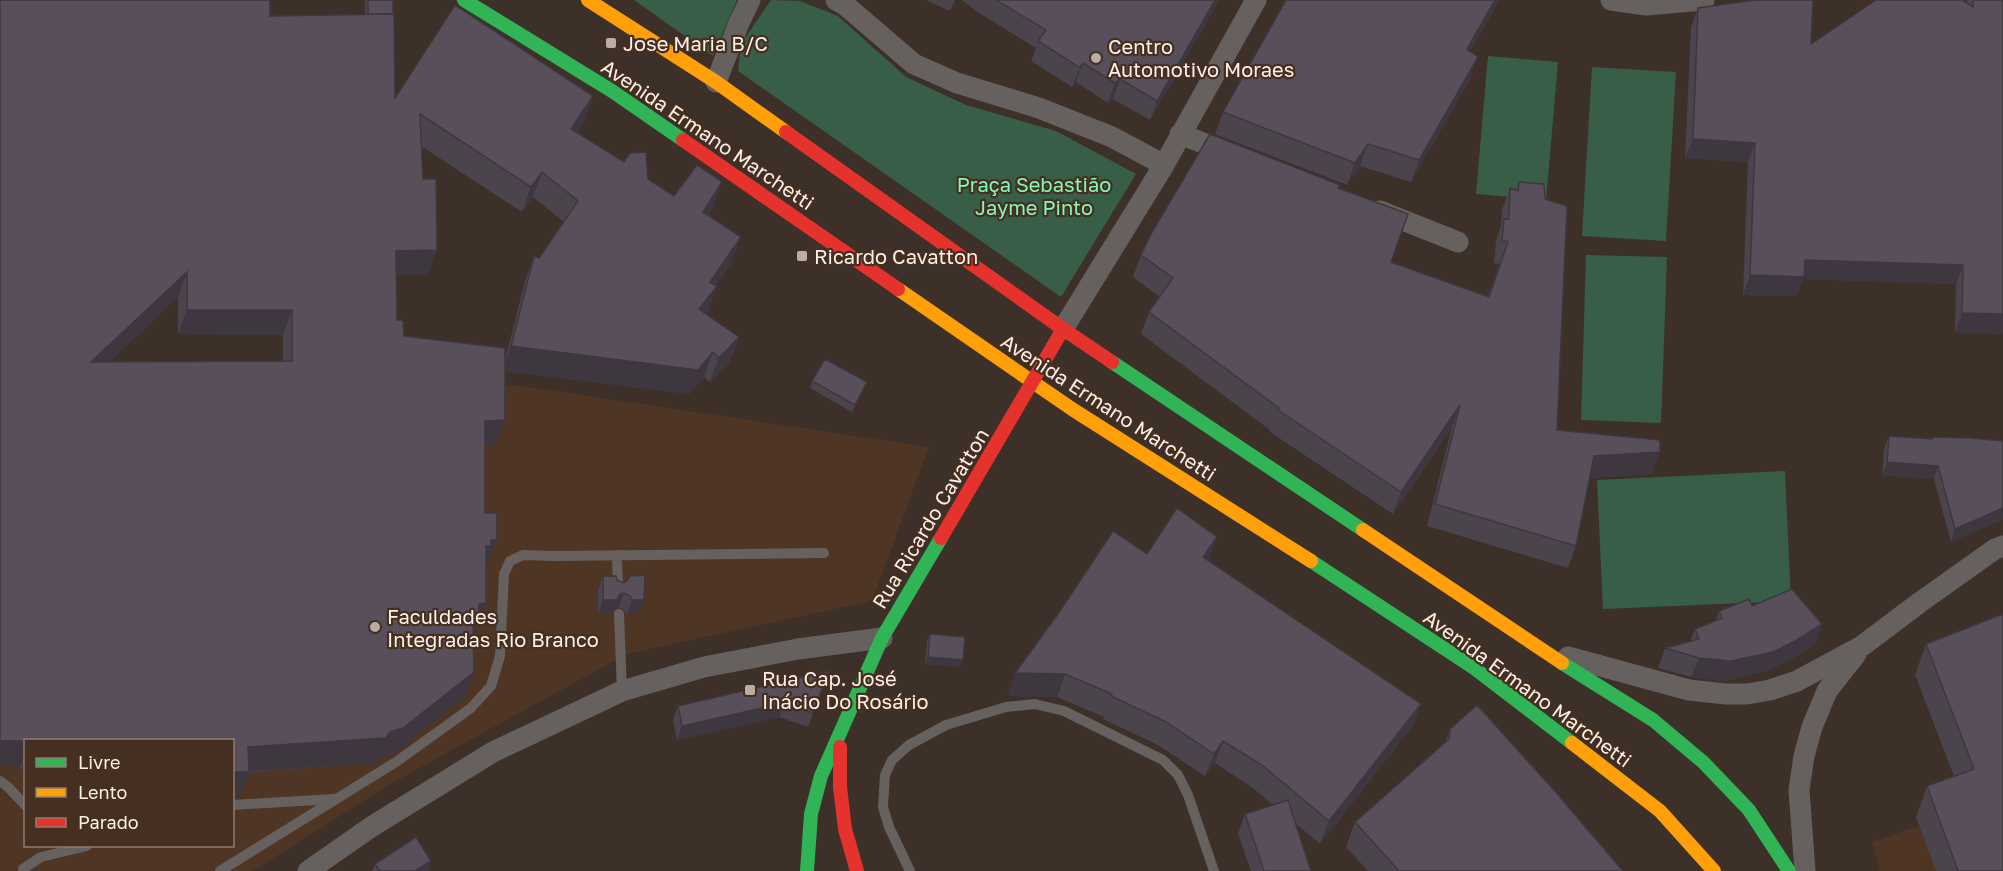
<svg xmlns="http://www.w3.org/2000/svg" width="2003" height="871" viewBox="0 0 2003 871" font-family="'Golos Text',sans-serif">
<rect width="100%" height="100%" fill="#3c3029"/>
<path fill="#4e3524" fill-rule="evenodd" d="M0 360 522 386 929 447 872 601 627 654 394 782 253 871H0ZM26 740H232V846H26Z
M2003 797V871H1880L1872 842Z"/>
<path fill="#395e47" d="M634 0H737L713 56Z
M771 0 800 1 838 16 906 77 966 105 1056 131 1136 174 1061 297 738 71 741 44Z
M1488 56 1558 62 1546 200 1476 194Z
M1592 67 1676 72 1666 241 1582 236Z
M1586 255 1667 257 1661 423 1581 420Z
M1785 471 1791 601 1603 609 1597 480Z"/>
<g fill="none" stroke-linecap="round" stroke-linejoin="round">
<path stroke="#66615f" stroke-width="10" d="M617 555 618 589
M619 614 622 691
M0 781 8 787 26 806
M232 805 334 799
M23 871V869L41 857 87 846
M220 871 396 762 471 708 491 686 500 656 504 574 510 561 523 555 555 556 824 553
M910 871 889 827 883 807 885 775 892 760 909 745 946 725 1006 707 1035 704 1064 711 1163 760 1178 775 1188 795 1214 871"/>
<path stroke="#66615f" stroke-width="21" d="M836 0 845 5 914 64 957 83 1039 108 1112 137 1164 165
M1611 0 1646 5 1704 0
M716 82 739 23 750 0
M1180 134 1231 154
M1380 211 1458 242
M1063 329 1164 165 1256 0
M1568 657 1689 690 1726 694H1747L1770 690 1797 681 1862 646 1919 603 1995 549 2003 546
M308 871 371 827 493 752 622 691 704 667 798 649 882 638
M1805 871 1799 790 1804 756 1812 727 1827 691 1856 654"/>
<path stroke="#30b455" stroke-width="14" d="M464 0 612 91 683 140
M1112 362 1363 530
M1311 561 1474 668 1572 743
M1562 663 1653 720 1703 762 1749 810 1789 871
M807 871 811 814 821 776 882 638 941 538"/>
<path stroke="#ff9f0a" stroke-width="14" d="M588 0 716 82 786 132
M898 289 1072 409 1311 561
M1363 530 1562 663
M1572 743 1660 811 1714 871"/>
<path stroke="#e5322d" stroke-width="14" d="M786 132 1063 329 1112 362
M683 140 898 289
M941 538 1063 329
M840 747V787L845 829 857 871"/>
</g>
<path fill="#4c444d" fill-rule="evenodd" d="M0 0 270 16 365 14V0H393L395 98 593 96 584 121 577 133 674 196 713 207 708 216 732 262 716 285 717 286 708 311 705 314 739 337 730 362 710 382 704 377 689 394 505 371V420L495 445H485V513L488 565H486V603L473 636 465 697 394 753 381 757 377 763 249 772 240 797H232V741H26V772H20ZM421 146 522 212 533 197 564 222 539 258 534 256 525 281 505 360 404 336 397 320 396 275H428L437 250 423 179ZM178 297V334L283 335V361L109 362Z
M926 0H956L950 11Z
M962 0H1219L1150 120 1113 99 1108 103 1076 82 1072 87 1031 61 1036 48 976 11Z
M1967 0H2003V334L1955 332 1956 284 1803 279 1797 296 1743 295 1748 162 1685 158 1691 27 1698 8 1811 44 1967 3Z
M1471 51 1470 79 1411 182 1360 166 1347 185 1215 134 1223 112Z
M1519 182 1557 430 1652 474 1590 478 1576 546 1568 568 1427 526 1452 427 1393 514 1270 432V430L1141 334 1149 312 1160 297 1133 277 1141 255 1339 189 1391 262 1488 296 1500 264 1494 263 1496 241 1501 226 1502 210 1510 188 1516 190Z
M812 381 867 382 864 389 852 412 810 388Z
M1889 436 1931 439 1932 437 2003 441V519L1951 542 1934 479 1882 475 1884 449Z
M1147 554 1208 560 1421 704 1413 726 1320 844 1295 823 1311 871H1251L1238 834 1245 814 1273 805 1253 788 1215 763 1205 776 1158 745 1103 719 1104 717 1057 697 1007 696 1058 614Z
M603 576 623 583 639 614H627L625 610 619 607 615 608 612 614H598V590Z
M1752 606 1822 624 1815 644 1788 661 1766 671 1724 681 1691 677 1658 668 1665 648 1690 642 1695 629 1716 620 1719 611Z
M2003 614V871H1936L1916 817 1927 786 1954 776 1915 675 1926 644Z
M930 634 963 660 960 667 925 664 927 641Z
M829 671 808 727 779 717 677 740 673 720 678 706Z
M1450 729 1623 871H1368L1346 847 1355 822 1445 743Z
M375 864 428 871H372Z"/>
<path fill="#3e373f" d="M954 0H956L950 11Z
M1215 0H1219L1150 120 1157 101Z
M1495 0H1500L1459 71 1467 49Z
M1478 57 1470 79 1411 182 1419 160Z
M1083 63 1076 82 1072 87 1080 68Z
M1120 79 1113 99 1108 103 1115 83Z
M593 96 584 121 562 154 571 129Z
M1693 139 1755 143 1748 162 1685 158Z
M1368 144 1360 166 1347 185 1355 163Z
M542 172 533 197 522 212 531 187Z
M722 182 713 207 694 237 703 212Z
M741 237 732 262 706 300 717 286 708 311 690 334 710 282Z
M437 250 428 275H387L396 251Z
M1805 260 1963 265 1956 284 1803 279 1797 296 1743 295 1750 275Z
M187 272 178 297 82 387 91 362Z
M187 310H292L283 335 178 334Z
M1962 313 2003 314V334L1955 332Z
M739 337 730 362 710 382 719 358Z
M511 346 713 352 704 377 689 394 502 371Z
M867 382 864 389 852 412 855 405Z
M1460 405 1452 427 1393 514 1401 492Z
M505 420 495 445H476L485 421Z
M1660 452 1652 474 1586 478 1594 456Z
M1887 462 1938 466 1934 479 1882 475Z
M2003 508V519L1951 542 1955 529Z
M1217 537 1209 560 1203 557Z
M491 540H497L488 565H484L486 546Z
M624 593 619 607 615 608 612 614H598L603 600Z
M632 600H644L639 614H627Z
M486 603 470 645 464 646 479 604Z
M1822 624 1815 644 1788 661 1766 671 1724 681 1691 677 1699 658Z
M928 657 963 660 960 667 925 664Z
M474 672 465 697 394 753 381 757 377 763 239 772 248 747 390 732Z
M1015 673 1065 674 1057 697 1007 696Z
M784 703 779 717 677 740 682 726Z
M1421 704 1413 726 1320 844 1329 821Z
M0 741H26V752L21 766H0Z
M1223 741 1215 763 1205 776 1214 754Z
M26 758V772H20Z
M232 772H249L240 797H232Z
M431 861 428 871H415Z"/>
<path fill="#584f5a" stroke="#3e373f" stroke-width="1.5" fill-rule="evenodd" d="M0 0H270V16L394 14 395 98 455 5 593 96 571 129 624 162 630 153 646 152 648 179 674 196 697 165 722 182 703 212 741 237 710 282 717 286 699 309 739 337 719 358 713 352 698 370 511 346 534 256 539 258 578 201 542 172 531 187 420 114 423 179H436L437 250 396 251 397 320H403L404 336 505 348V420L485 421V513H497V540H491V546H486V603L479 604V620L473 621 474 672 403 728 390 732 386 738 248 747 249 772H232V741H0ZM187 272V310H292V361L91 362Z
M368 0H393V14H368Z
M996 0H1215L1157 101 1120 79 1115 83 1083 63 1080 68 1038 41 1046 30Z
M1286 0H1495L1467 49 1478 57 1419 160 1368 144 1355 163 1223 112Z
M1756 0H1813L1811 44 1876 0H1962L1973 7V0H2003V314L1962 313 1963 265 1805 260 1804 277 1750 275 1755 143 1693 139 1698 8Z
M1210 134 1340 185 1338 188 1408 214 1391 262 1489 297 1508 242 1502 240 1504 219H1509L1510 188 1518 191 1519 182 1544 184 1545 199 1567 206 1557 430 1660 440V452L1594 456 1576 546 1435 504 1460 405 1401 492 1278 410 1279 408 1149 312 1173 278 1141 255 1151 234Z
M825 359 867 382 855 405 812 381Z
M1889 436 1932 439V437L1971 438 2003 441V508L1955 529 1938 466 1887 462Z
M1177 508 1217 537 1203 557 1421 704 1329 821 1262 765 1223 741 1214 754 1166 722 1111 696 1112 694 1065 674 1015 673 1058 614 1113 531 1147 554Z
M645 575 644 600H632L630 596 624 593 620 594 617 600H603V576H616L617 580 623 583 627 581 630 576Z
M1792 589 1822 624 1795 641 1773 652 1731 661 1699 658 1665 648 1699 639 1695 629 1722 618 1719 611 1749 599 1752 606Z
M2003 614V871H1958L1927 786 1974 769 1926 644Z
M930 634 965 637 963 660 928 657Z
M829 671 813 713 784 703 682 726 678 706Z
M1477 705 1553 789 1623 871H1399L1355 822 1449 739 1450 729Z
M1288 800 1311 871H1264L1245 814Z
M416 837 431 861 415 871H380L375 864Z"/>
<g fill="#baada4" stroke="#442f21" stroke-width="2">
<rect x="605" y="37" width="12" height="12" rx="3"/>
<circle cx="1096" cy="58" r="6"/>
<rect x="796" y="250" width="12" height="12" rx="3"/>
<circle cx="375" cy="627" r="6"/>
<rect x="744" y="684" width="12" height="12" rx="3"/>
</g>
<g text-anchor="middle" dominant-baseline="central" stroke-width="4.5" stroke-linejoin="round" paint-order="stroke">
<g font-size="20" fill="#fef0e7" stroke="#442f21" text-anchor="start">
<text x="623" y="43">Jose Maria B/C</text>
<text x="1108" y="46">Centro<tspan x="1108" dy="23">Automotivo Moraes</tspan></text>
<text x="814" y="256">Ricardo Cavatton</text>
<text x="387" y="616">Faculdades<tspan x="387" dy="23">Integradas Rio Branco</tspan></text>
<text x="762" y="678">Rua Cap. José<tspan x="762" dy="23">Inácio Do Rosário</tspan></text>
</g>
<g font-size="20" fill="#fef0e7" stroke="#442f21">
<text transform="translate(708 134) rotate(34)">Avenida Ermano Marchetti</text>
<text transform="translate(1109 407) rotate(33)">Avenida Ermano Marchetti</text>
<text transform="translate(930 518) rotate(-59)">Rua Ricardo Cavatton</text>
<text transform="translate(1528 688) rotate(36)">Avenida Ermano Marchetti</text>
</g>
<g font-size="20" fill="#83f8b9" stroke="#442f21">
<text x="1034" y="184">Praça Sebastião<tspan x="1034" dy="23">Jayme Pinto</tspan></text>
</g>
</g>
<rect x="24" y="739" width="210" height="108" fill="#442f21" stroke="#8e7c70" stroke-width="1.5"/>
<rect x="36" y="758" width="30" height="9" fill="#30b455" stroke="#8e7c70" stroke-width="1.5"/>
<text x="78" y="769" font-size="18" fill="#fef0e7">Livre</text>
<rect x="36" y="788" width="30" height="9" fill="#ff9f0a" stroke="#8e7c70" stroke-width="1.5"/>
<text x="78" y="799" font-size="18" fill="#fef0e7">Lento</text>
<rect x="36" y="818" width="30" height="9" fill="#e5322d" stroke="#8e7c70" stroke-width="1.5"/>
<text x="78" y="829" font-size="18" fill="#fef0e7">Parado</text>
</svg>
